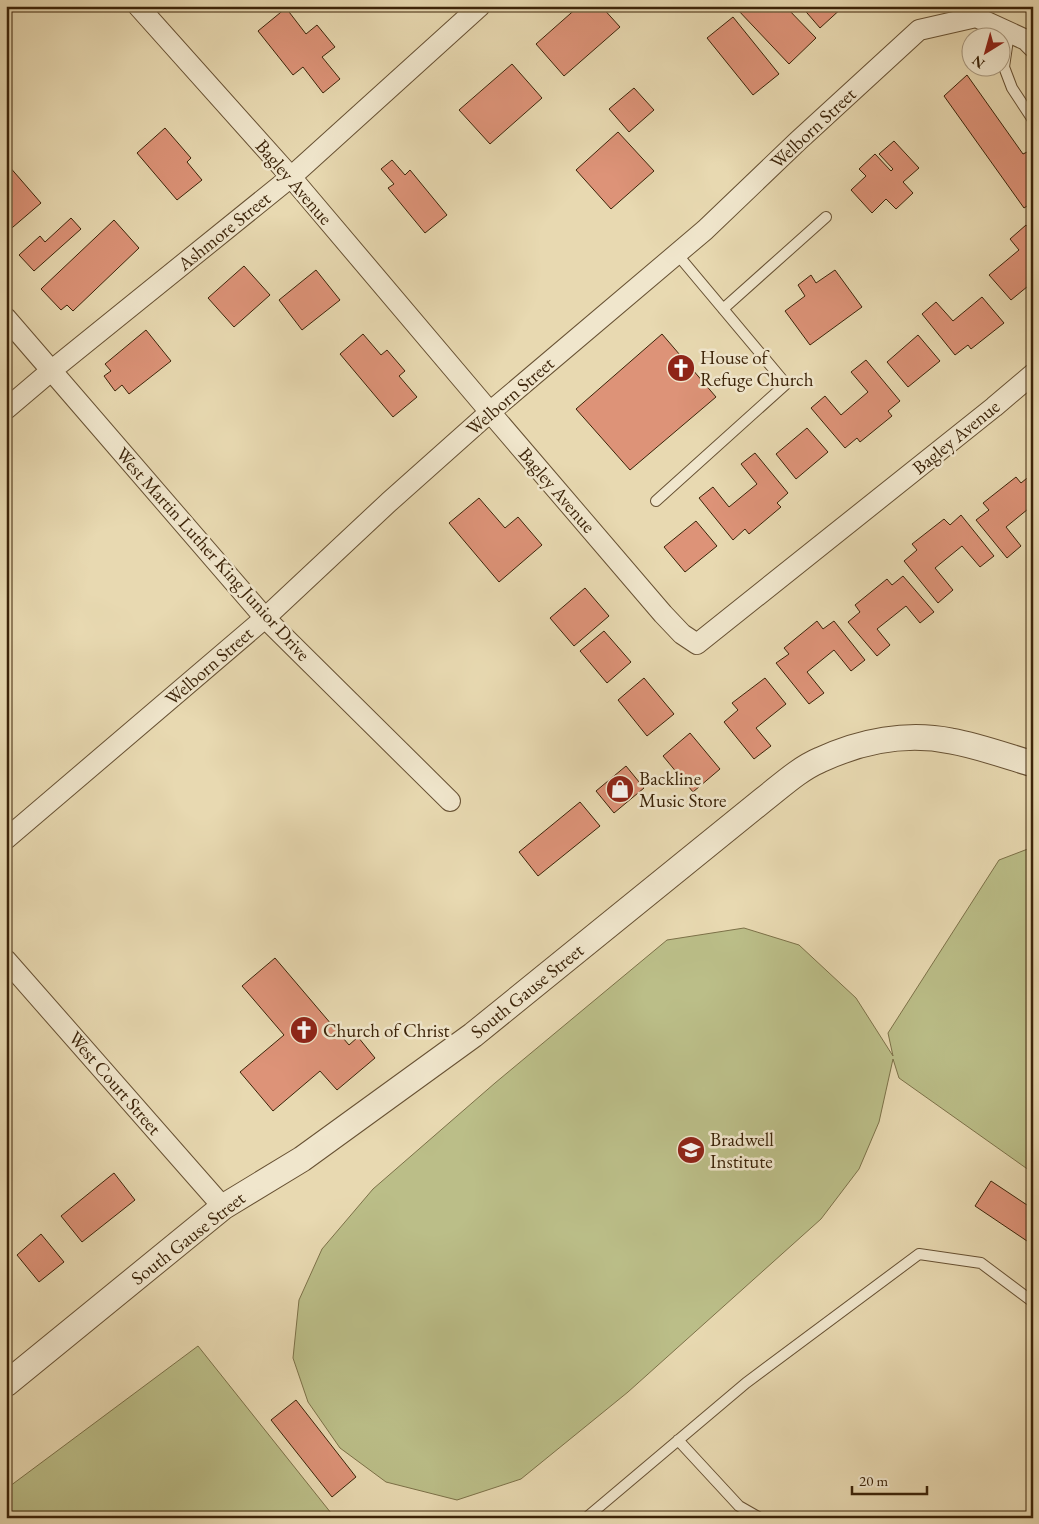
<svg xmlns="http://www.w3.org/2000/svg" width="1039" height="1524" viewBox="0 0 1039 1524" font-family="'EB Garamond',serif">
<rect width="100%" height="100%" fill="#e8d9b1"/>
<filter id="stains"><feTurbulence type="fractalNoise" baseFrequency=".004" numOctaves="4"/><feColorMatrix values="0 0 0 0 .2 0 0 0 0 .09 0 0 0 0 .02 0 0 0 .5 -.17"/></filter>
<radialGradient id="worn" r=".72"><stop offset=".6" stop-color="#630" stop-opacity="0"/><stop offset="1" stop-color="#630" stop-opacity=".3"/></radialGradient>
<path fill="#bbbe88" stroke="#7c7148" d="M1033 847V1173L899 1078 893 1059 879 1122 859 1169 821 1219 628 1392 521 1479 457 1500 386 1482 340 1448 308 1402 293 1358 299 1300 322 1249 373 1189 495 1083 667 940 744 928 799 945 856 998 893 1056 888 1033 999 860Z
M198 1346 335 1518H13L6 1510V1489Z"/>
<path fill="#dd9378" stroke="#3c2409" d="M579 6H601L620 27 564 76 536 44Z
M739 6H785L816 38 789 64 737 9Z
M801 6H844L820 28Z
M286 8 306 34 317 25 335 47 322 57 340 79 323 93 303 67 293 75 258 31Z
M733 17 779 74 753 95 707 38Z
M512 64 542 98 490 144 459 110Z
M967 75 1023 154 1033 149V202L1024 208 944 96Z
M634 88 654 110 629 132 609 109Z
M165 128 191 158 187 162 202 180 177 200 137 153Z
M618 132 654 171 611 209 576 170Z
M894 141 919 168 903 182 913 193 896 209 886 199 872 213 851 190 866 176 859 169 875 154 891 171 893 169 879 154Z
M392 160 405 175 410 170 447 215 425 233 388 188 394 184 381 169Z
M8 165 41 203 6 233V167Z
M71 218 81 229 34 271 19 255 40 236 45 242Z
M114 220 139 248 73 311 67 305 61 310 41 289Z
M1026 225 1033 233V282L1011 300 989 275 1019 250 1010 239Z
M244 266 270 295 234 327 208 298Z
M316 270 340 300 302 330 279 300Z
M835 270 862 307 810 345 785 311 805 296 798 285 811 275 816 283Z
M982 297 1004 323 971 349 968 345 955 355 922 314 936 302 953 321Z
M146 330 171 361 129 394 122 385 115 391 104 376 111 371 105 364Z
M363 334 381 355 387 350 405 371 399 376 417 397 393 417 340 354Z
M662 334 716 397 630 470 576 409Z
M918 335 940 361 908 387 887 362Z
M866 360 900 401 888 411 892 416 860 442 857 438 845 448 811 408 825 396 841 415 868 392 851 372Z
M807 428 828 452 796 479 776 454Z
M755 453 788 493 777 503 781 507 749 534 745 529 733 540 699 498 713 487 729 507 757 484 741 464Z
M1032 474 1033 505 1006 527 1021 546 1007 558 976 520 989 510 983 503 1016 477 1021 483Z
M479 498 505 528 518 517 542 545 499 582 449 523Z
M961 515 994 556 980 567 962 546 935 568 953 590 938 603 904 561 917 550 912 544 944 519 950 525Z
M696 521 717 546 685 572 664 547Z
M903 576 934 612 920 623 906 606 877 629 890 645 877 656 848 622 860 612 855 605 887 579 892 585Z
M585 588 609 616 574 646 550 618Z
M817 621 823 629 834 621 865 660 851 671 834 650 807 672 824 693 809 704 776 663 789 654 784 648Z
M604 631 631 662 607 683 580 651Z
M644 678 674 714 647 736 618 700Z
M765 678 786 704 756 728 771 746 754 759 724 722 738 710 732 703Z
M690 733 720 769 693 792 663 756Z
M626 766 644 788 614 813 596 791Z
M580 802 600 826 538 876 519 852Z
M275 958 349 1045 358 1037 375 1058 337 1090 320 1071 273 1111 240 1072 284 1035 242 986Z
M114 1173 135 1200 82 1242 61 1216Z
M991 1181 1033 1209V1233L1027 1241 975 1206Z
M41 1234 64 1262 39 1282 17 1255Z
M296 1400 356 1477 332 1497 271 1420Z"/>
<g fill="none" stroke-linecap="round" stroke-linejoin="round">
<defs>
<path id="service" d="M1009 33 1004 67 1012 88 1033 120
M723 309 826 217
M656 501 786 384 677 254
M678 1440 739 1506 760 1518
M586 1518 746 1383 919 1254 981 1263 1033 1302"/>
<path id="minor" d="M138 6 291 177 490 412 663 614 682 634 697 644 994 407 1033 374
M6 318 265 618 450 801
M6 409 52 370 291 177 480 6
M6 839 265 618 389 502 490 412 705 230 798 141 919 30 976 17 1026 40 1033 47
M6 960 223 1207"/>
<path id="tertiary" d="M6 1384 223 1207 302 1159 473 1035 763 800C781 786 799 769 820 760 861 741 907 732 951 741 979 746 1006 756 1033 764"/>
</defs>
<use href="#service" stroke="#675133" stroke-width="12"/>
<use href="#minor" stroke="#675133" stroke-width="22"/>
<use href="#tertiary" stroke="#675133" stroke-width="27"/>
<use href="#service" stroke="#f0e6cc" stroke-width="10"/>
<use href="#minor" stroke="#f0e6cc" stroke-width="20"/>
<use href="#tertiary" stroke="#f0e6cc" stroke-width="25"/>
</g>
<defs>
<symbol id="church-disc" viewBox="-11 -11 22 22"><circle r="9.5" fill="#8f2418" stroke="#f0e6cc"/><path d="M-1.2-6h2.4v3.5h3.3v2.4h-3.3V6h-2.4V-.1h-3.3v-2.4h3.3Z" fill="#fff"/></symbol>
<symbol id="shop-disc" viewBox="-11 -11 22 22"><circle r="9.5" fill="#8f2418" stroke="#f0e6cc"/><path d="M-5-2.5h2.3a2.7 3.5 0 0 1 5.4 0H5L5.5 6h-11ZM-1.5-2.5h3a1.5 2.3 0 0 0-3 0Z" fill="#fff"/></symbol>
<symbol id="school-disc" viewBox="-11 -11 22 22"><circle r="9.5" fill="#8f2418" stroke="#f0e6cc"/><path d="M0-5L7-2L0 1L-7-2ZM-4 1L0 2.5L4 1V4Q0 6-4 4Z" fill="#fff"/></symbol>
</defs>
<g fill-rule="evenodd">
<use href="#church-disc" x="665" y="352" width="32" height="32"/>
<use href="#shop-disc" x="604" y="773" width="32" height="32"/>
<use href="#church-disc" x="288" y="1014" width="32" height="32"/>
<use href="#school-disc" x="675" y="1134" width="32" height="32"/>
</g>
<g text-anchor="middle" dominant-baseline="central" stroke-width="5" stroke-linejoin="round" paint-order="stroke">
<g font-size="19" fill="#3c2409" stroke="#f0e6cc">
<text transform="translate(813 128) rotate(-43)">Welborn Street</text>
<text transform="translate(294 182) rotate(49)">Bagley Avenue</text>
<text transform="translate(224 231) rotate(-39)">Ashmore Street</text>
<text transform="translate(510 396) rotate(-41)">Welborn Street</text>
<text transform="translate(956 437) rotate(-39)">Bagley Avenue</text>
<text transform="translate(557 490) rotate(49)">Bagley Avenue</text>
<text transform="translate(213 554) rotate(48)">West Martin Luther King Junior Drive</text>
<text transform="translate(209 666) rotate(-41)">Welborn Street</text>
<text transform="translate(527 991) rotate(-39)">South Gause Street</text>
<text transform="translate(115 1083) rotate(49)">West Court Street</text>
<text transform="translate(188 1238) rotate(-38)">South Gause Street</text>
</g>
<g font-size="19" fill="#3c2409" stroke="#f0e6cc" text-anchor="start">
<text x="700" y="357">House of<tspan x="700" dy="22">Refuge Church</tspan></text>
<text x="639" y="778">Backline<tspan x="639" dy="22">Music Store</tspan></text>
<text x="323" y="1030">Church of Christ</text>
<text x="710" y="1139">Bradwell<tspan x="710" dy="22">Institute</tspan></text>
</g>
</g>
<rect width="1039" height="1524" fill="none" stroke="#e8d9b1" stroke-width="25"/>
<rect x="8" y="8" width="1024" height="1509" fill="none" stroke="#3c2409" stroke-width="2.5"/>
<rect x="12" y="12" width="1014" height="1499" fill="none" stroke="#3c2409"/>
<g transform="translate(986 52) rotate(217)"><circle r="24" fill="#f0e6cc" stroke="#a8987e"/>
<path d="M0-4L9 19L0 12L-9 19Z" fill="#8f2418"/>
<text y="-8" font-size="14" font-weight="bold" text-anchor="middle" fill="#3c2409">N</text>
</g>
<path d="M852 1486v8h75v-8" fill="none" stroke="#3c2409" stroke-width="2.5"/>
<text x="859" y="1486" font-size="15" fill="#3c2409" stroke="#f0e6cc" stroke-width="4" paint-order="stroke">20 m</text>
<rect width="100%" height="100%" filter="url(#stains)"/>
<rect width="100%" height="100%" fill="url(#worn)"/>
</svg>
